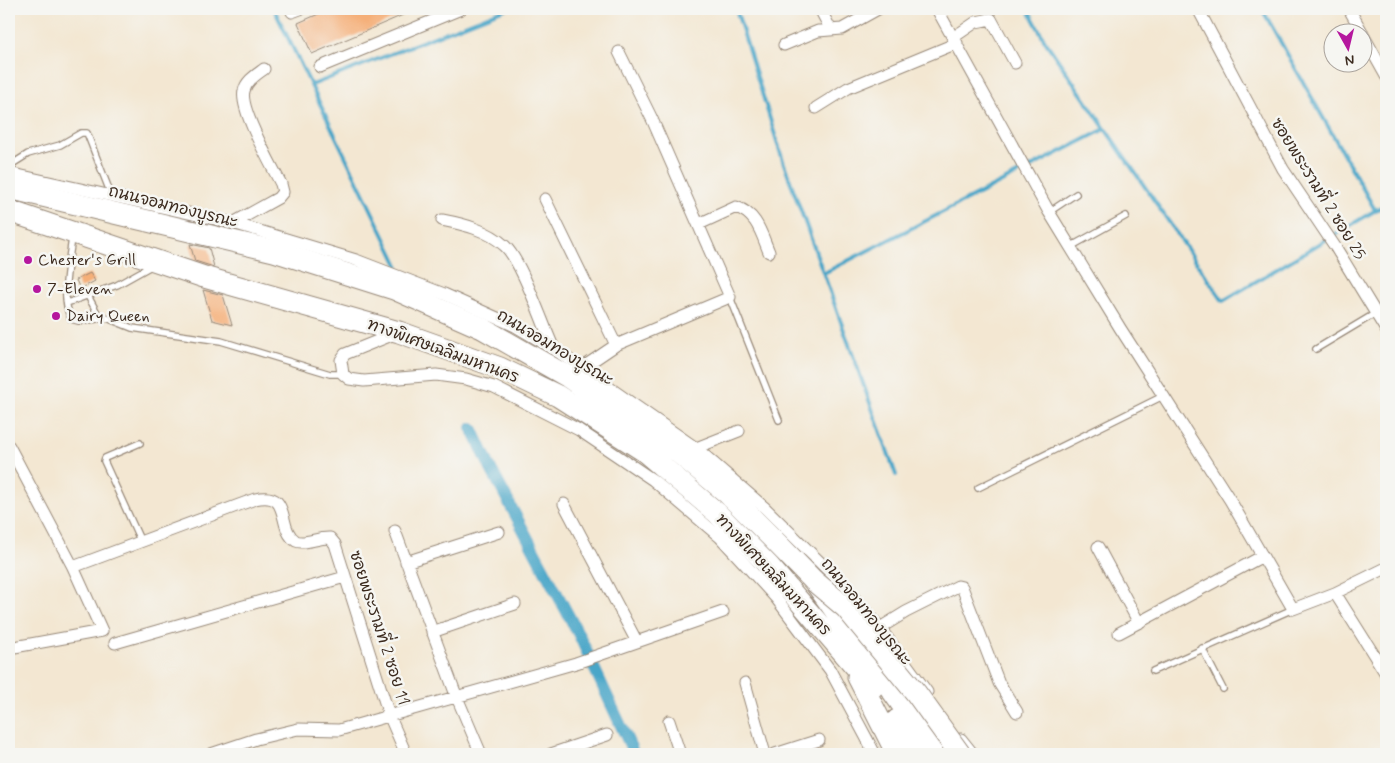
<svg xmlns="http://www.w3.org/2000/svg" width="1395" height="763" viewBox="0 0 1395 763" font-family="Mynerve,'Playpen Sans Thai',sans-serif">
<rect width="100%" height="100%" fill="#f6f6f2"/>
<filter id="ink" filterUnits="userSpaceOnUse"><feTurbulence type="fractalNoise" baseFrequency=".02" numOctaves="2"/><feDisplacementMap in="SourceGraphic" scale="10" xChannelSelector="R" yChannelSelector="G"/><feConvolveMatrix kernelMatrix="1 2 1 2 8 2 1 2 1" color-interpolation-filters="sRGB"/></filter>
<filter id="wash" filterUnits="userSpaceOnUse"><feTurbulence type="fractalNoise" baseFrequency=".0096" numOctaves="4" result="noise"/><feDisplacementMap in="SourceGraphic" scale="20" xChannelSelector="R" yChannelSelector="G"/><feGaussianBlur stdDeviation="1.12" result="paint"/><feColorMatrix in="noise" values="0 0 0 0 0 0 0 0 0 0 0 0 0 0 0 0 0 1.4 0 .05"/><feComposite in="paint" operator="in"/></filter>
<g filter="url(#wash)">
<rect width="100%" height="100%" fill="#f3e7d2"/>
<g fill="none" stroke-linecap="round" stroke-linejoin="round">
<path stroke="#4aa6c8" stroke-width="4" d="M274 9 398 265
M736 9 783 161 896 475
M1028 9 1045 41 1223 301 1386 204
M1262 9 1375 210
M312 85 505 9
M824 273 1105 129"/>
<path stroke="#4aa6c8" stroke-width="12" d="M472 428 491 469 579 635 634 754"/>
</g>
<g id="blocks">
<path fill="#f5af78" d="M330 9H417L312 54 298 23Z
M190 244 209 248 214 267 195 261Z
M90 273 95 281 80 289 76 280Z
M203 290 223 295 232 325 212 320Z"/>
</g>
</g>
<g filter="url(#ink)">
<use href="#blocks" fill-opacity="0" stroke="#978878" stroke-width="1"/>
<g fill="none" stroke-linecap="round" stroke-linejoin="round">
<defs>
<path id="lane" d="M9 166 28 154 60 145 81 133H87L112 197
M1049 212 1076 194
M72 238C69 263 60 296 71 319L78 321 107 318 132 328 221 341 330 374H343
M1070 247 1126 216
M88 296 100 318
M730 297 779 420
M67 303 117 285 151 266
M1316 349 1376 313
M140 443 105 458 104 461 141 542
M978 488 1163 396
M1202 648 1223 689
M1153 671 1293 609"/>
<path id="street" d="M820 9 831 30
M937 9 1049 212 1120 328 1230 500 1293 609 1335 593 1386 568
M1198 9 1283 169 1336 248 1386 330
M1349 9 1362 32
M292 12 300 9
M1362 33 1386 76
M954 37 976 22 991 19 1015 63
M784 45 818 31 842 29 878 9
M320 67 461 9
M816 108 848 88 957 43
M9 173 233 223 356 260 444 294 515 326 554 349 696 448 765 508 843 585 880 628 927 692
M545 199 616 345
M442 220C463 224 488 230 505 246 522 262 543 325 554 349
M233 223 278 198 283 192 281 184C272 166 239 109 244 91 246 81 256 75 264 69
M699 224 736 207C757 214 761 233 769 252
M397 333 345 354 341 360 343 374 349 379 364 381 436 375 466 379 494 387 579 430 653 480 720 537 776 598 830 670 875 754
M582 368 616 345 730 297 652 119 619 52
M9 446 73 567 102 631 9 648
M696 448 739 431
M564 504 637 642
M395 531 456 695 481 754
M1098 547 1139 623
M406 562 499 532
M73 567 255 499C293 490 276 529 296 541 304 545 319 537 330 538L335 544 389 715 406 754
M1335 593 1386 674
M880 628 906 612 958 586 962 587 999 683 1017 712
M432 632 515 604
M1119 633 1261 557
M115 643 345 577
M745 683 765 754
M669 721 680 754
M961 739 973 754
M211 754 256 739 298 729 339 730 576 663 723 612
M551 754 607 735
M775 754 819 740"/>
<path id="highway" d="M9 188 274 251 394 289 482 328 568 377 674 449 728 494 772 538 814 581 937 754
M9 211 204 277 399 332 500 368 558 396 644 451 717 513 769 566 873 687
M858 677 897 754
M897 720 917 754"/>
</defs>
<use href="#lane" stroke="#978878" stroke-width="8"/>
<use href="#street" stroke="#978878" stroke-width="13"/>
<use href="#highway" stroke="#978878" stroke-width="23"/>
<use href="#lane" stroke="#fff" stroke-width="5.5"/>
<use href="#street" stroke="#fff" stroke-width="11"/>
<use href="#highway" stroke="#fff" stroke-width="21"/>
<defs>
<path id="highway-bridge" d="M814 581 846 608 916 693 960 754"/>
</defs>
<use href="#highway-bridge" stroke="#978878" stroke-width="23" stroke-linecap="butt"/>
<use href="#highway-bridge" stroke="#fff" stroke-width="21"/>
</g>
</g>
<g fill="#b5179e" stroke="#f6f6f2" stroke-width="2">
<circle cx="28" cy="260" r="5"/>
<circle cx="37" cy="289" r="5"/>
<circle cx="56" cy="316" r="5"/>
</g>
<g text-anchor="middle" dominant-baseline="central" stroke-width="5" stroke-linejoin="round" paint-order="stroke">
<g font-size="16" fill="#3b2a1e" stroke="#f6f6f2">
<text transform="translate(1318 189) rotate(58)">ซอยพระรามที่ 2 ซอย 25</text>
<text transform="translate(173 207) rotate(14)">ถนนจอมทองบูรณะ</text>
<text transform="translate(555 348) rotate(31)">ถนนจอมทองบูรณะ</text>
<text transform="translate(443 351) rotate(20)">ทางพิเศษเฉลิมมหานคร</text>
<text transform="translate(773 575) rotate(47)">ทางพิเศษเฉลิมมหานคร</text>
<text transform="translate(866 612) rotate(51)">ถนนจอมทองบูรณะ</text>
<text transform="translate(379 628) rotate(72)">ซอยพระรามที่ 2 ซอย 11</text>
</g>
<g font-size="16" fill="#3b2a1e" stroke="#f6f6f2" text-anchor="start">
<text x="38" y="260">Chester's Grill</text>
<text x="47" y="289">7-Eleven</text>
<text x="66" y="316">Dairy Queen</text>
</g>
</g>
<rect width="1395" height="763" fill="none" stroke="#f6f6f2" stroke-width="30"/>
<g transform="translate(1348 48) rotate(172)"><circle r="24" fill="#f6f6f2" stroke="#aba49d"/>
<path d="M0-4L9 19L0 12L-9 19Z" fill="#b5179e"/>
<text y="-8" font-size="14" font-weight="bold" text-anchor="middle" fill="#3b2a1e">N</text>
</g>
</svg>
